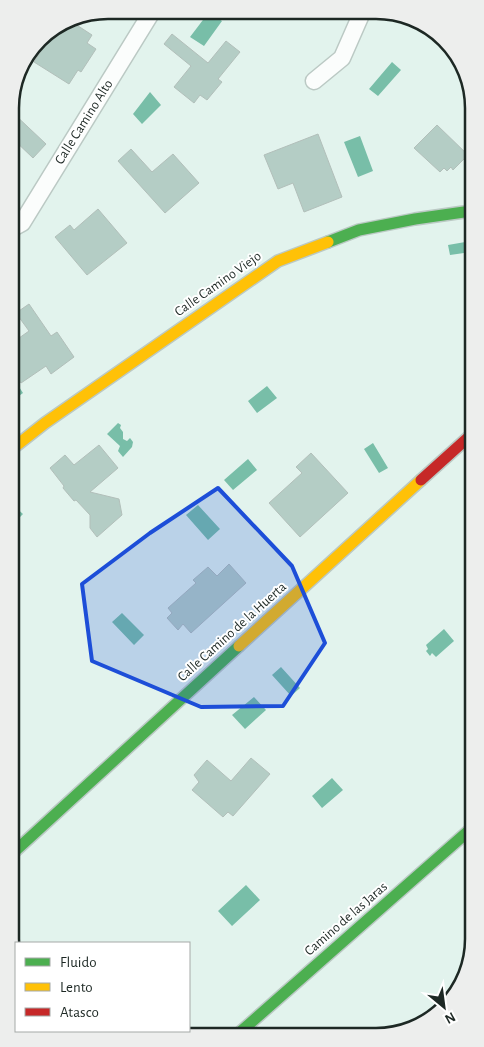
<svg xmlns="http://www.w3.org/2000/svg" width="484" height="1047" viewBox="0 0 484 1047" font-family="'Alegreya Sans',sans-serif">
<rect width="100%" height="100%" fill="#e2f3ed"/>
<path fill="#78bea8" d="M209 12 222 21 204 46 190 37Z
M392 62 401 70 378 96 369 89Z
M150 92 161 105 142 124 133 114Z
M360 136 373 171 358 177 344 142Z
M471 241V252L450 255 448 245Z
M12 376 23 393 16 398 12 392Z
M267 386 277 398 257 413 248 401Z
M118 423 121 425 120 428 123 432V439L127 441 130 438 133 442 132 447 123 457 118 451 120 446 107 434Z
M373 443 388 468 379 473 364 449Z
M248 459 257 470 233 490 224 480Z
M12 504 23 514 12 525Z
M198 505 220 529 208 540 186 515Z
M122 613 144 635 134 645 112 622Z
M444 629 454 641 436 657 432 653 430 656 426 651 428 649 426 645Z
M281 667 300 688 291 696 272 675Z
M254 697 266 710 245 729 232 715Z
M332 778 343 790 322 808 312 796Z
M246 885 260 900 232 926 218 911Z"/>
<path fill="#b4cdc5" stroke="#b2bfba" d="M69 20 92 35 87 43 96 49 81 72 78 70 69 84 34 62 50 37 53 39 58 31 62 32Z
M172 34 208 63 226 41 240 52 218 79 222 82 207 100 200 95 194 103 174 87 191 66 164 44Z
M11 111 46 144 33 158 11 137Z
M437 125 468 155 453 170 451 167 447 171 444 168 440 172 414 148Z
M318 134 342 197 304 212 293 183 278 189 264 155Z
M131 149 152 172 173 154 199 183 165 213 118 161Z
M98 209 127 243 87 275 55 237 70 225 74 230Z
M29 304 51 336 57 332 74 357 51 374 46 366 21 383 12 370V343L29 331 16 313Z
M99 445 118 468 90 492 119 499 122 515 97 537 90 528V515L76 500 74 501 63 488 64 486 50 468 65 455 74 465Z
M311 453 348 493 300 537 269 503 302 473 296 467Z
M229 564 246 583 191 633 183 624 178 630 167 618 172 613 168 608 196 583 193 580 208 567 217 576Z
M251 758 270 774 233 816 228 812 223 817 192 790 199 782 194 775 207 760 231 781Z"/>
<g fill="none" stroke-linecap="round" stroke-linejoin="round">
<defs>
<path id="street" d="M314 81 342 58 360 17V12
M11 229 22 223 153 10"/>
<path id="fast" d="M328 242 359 230 415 219 471 211
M13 853 239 646
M238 1034 473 827"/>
<path id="slow" d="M12 449 45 423 278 261 328 242
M239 646 421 480"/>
<path id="jam" d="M421 480 472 434"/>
</defs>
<use href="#street" stroke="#bbc9c4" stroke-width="19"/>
<use href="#fast" stroke="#bbc9c4" stroke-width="14"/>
<use href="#slow" stroke="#bbc9c4" stroke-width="14"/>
<use href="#jam" stroke="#bbc9c4" stroke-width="14"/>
<use href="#street" stroke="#fbfdfc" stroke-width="16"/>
<use href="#fast" stroke="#4caf50" stroke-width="11"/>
<use href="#slow" stroke="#ffc107" stroke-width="11"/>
<use href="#jam" stroke="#c62828" stroke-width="11"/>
</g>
<path fill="#1d4ed8" fill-opacity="0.2" stroke="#1d4ed8" stroke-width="4" stroke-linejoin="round" d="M218 488 292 566 325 643 283 706 201 707 92 661 82 584 150 533Z"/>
<g text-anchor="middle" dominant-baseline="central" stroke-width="4" stroke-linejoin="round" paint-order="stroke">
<g font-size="14" fill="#1d2824" stroke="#fff">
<text transform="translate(84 122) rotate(-58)">Calle Camino Alto</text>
<text transform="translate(218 284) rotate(-35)">Calle Camino Viejo</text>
<text transform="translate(232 632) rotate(-42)">Calle Camino de la Huerta</text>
<text transform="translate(346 919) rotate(-41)">Camino de las Jaras</text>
</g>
</g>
<path d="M0 0H484V1047H0ZM108 19H376A89 89 0 0 1 465 108V939A89 89 0 0 1 376 1028H108A89 89 0 0 1 19 939V108A89 89 0 0 1 108 19Z" fill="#edeeed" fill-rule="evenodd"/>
<path fill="none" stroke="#1d2824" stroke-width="2.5" d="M108 19H376A89 89 0 0 1 465 108V939A89 89 0 0 1 376 1028H108A89 89 0 0 1 19 939V108A89 89 0 0 1 108 19Z"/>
<rect x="15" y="942" width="175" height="90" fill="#ffffff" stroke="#a5a9a7"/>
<rect x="25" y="958" width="25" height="8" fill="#4caf50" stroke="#a5a9a7"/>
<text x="60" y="967" font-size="15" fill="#1d2824">Fluido</text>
<rect x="25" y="983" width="25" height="8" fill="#ffc107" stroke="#a5a9a7"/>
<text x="60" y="992" font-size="15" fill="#1d2824">Lento</text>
<rect x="25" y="1008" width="25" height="8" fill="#c62828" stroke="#a5a9a7"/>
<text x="60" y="1017" font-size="15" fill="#1d2824">Atasco</text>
<g transform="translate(444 1007) rotate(151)" stroke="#ffffff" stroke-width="4" paint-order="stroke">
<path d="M0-4L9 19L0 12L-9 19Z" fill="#1d2824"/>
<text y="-8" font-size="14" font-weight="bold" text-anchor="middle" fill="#1d2824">N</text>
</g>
</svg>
